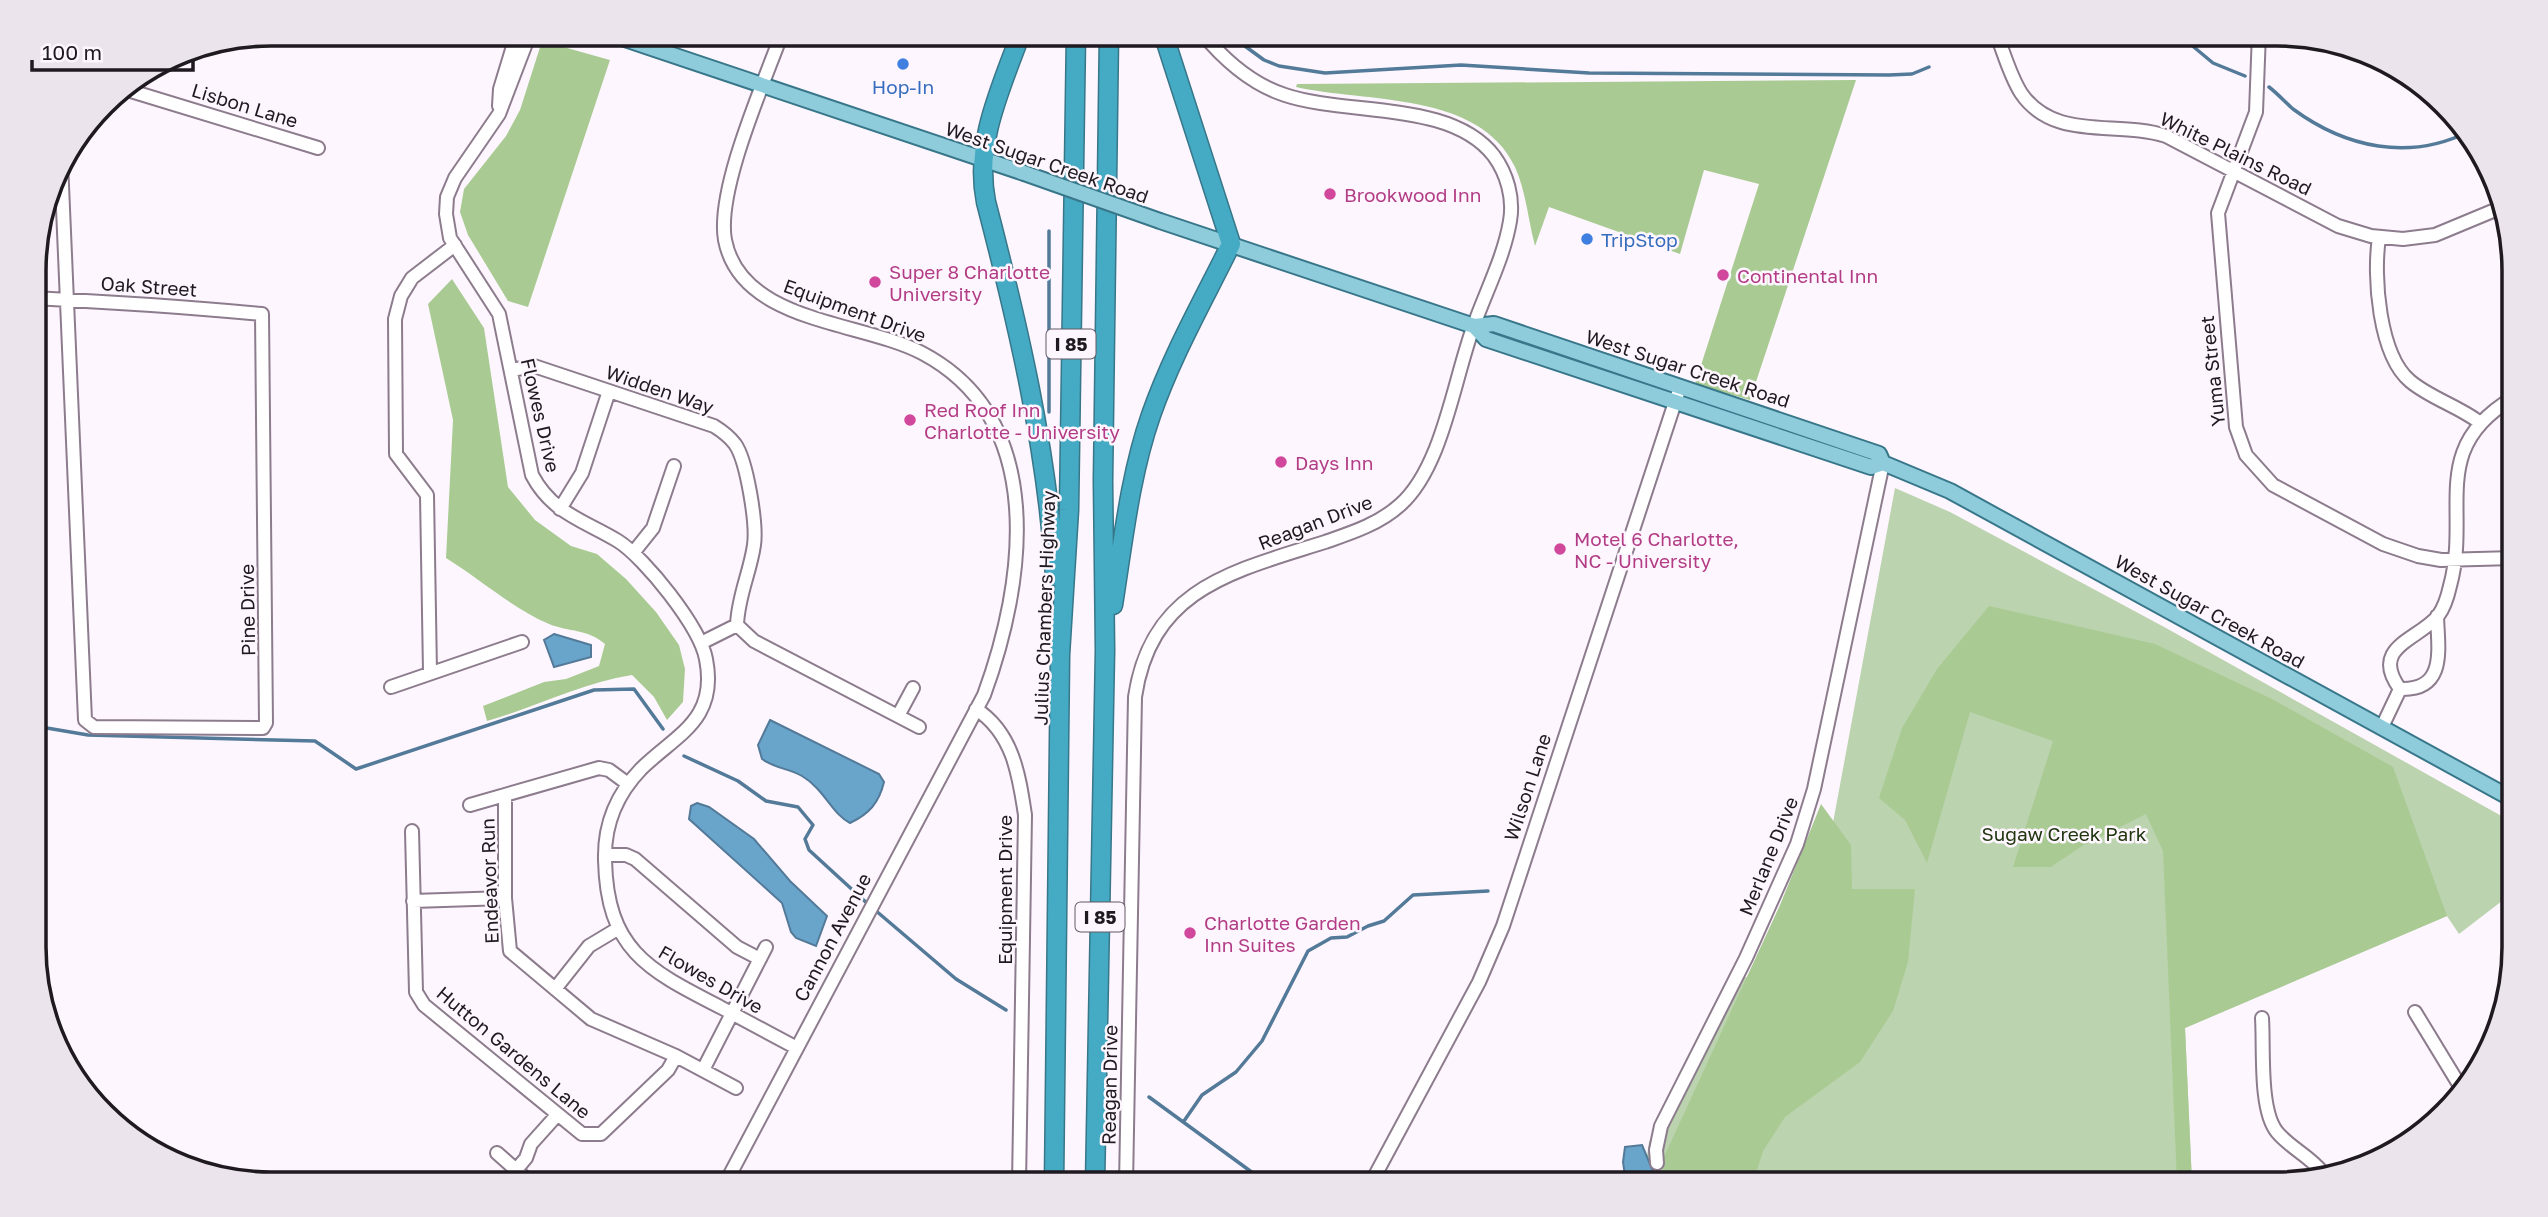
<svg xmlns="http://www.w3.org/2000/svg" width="2548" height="1217" viewBox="0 0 2548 1217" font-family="'Golos Text',sans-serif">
<rect width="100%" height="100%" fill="#fef6fe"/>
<path fill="#bbd3ae" d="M1895 488 1950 512 2166 628 2514 823 2515 891 2459 934 2447 916 2185 1028 2192 1183H1643L1649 1142 1732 970 1758 983 1832 828Z"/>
<path fill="#a9cb93" d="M542 41 610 60 528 307 508 301 468 235 460 212 464 189 506 136 520 110Z
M1856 80 1750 400 1695 384 1759 184 1704 170 1680 254 1549 207 1535 246C1528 220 1526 191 1515 167 1479 91 1367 103 1296 87L1297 84Z
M452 279 484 328 508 487 535 520 571 546 597 554 626 579 656 612 679 645 685 669 683 702 667 720 654 697 632 675C582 683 536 707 487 721L483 706 544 682 566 679 599 666 605 644C588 629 569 632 549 624 512 608 480 579 446 558L453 420 428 304Z
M1989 606 2155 644 2272 699 2393 767 2447 916 2185 1028 2192 1183H2177L2163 851 2146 814 2082 846 2051 867H2013L2053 741 1970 712 1927 863 1905 820 1879 798 1902 728 1937 669Z
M1821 804 1851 845 1852 889H1915L1908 962 1893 1011 1860 1062 1785 1117 1763 1151 1753 1183H1663V1159L1780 905Z"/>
<path fill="#69a4cb" stroke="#537a98" stroke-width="2" d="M554 634 591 645V657L554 667 544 640Z
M770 720 879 774 884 782C879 803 869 814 850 823 833 815 824 789 802 776 788 768 776 769 762 759L758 745Z
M697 803 709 807 754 839 790 881 827 916 816 946 796 938 791 932 782 903 689 819 691 806Z
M1642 1145 1655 1176V1183H1626L1623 1162 1625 1147Z"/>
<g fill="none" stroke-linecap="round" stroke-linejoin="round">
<path stroke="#537a98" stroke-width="3.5" d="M1227 33 1264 60 1279 66 1325 73 1461 65 1589 73 1889 75 1912 74 1929 67
M2098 33H2130
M2177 33 2213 63 2245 76
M2269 87C2278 94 2285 102 2293 109 2346 148 2409 161 2468 132
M1049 412V231
M35 726 88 735 315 741 356 769 594 690 634 689 663 729
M684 756 738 781 766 801 798 807 813 825 805 839 809 850 869 905
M875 910 956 979 1006 1010
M1149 1097 1268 1184
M1184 1121 1202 1095 1236 1072 1262 1041 1308 951 1331 938 1347 937 1368 926 1384 921 1413 895 1488 891"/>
<defs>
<path id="minor" d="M530 33 499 114 455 178 447 197 446 214 450 238 499 314 532 475C552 513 583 520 618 541 645 558 700 627 706 659 718 720 677 734 641 769 617 794 604 825 605 860 607 950 648 970 720 1007 745 1020 770 1034 795 1047
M1996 33C2004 53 2010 76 2021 93 2054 142 2117 120 2166 136L2338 226 2371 236 2403 239 2435 235 2500 208
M2259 33 2256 112 2218 213 2236 427 2246 455 2273 485 2383 544 2418 556 2441 560 2514 558
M121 88 318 148
M499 106 500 89 517 33
M2379 238C2373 276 2379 355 2410 381 2430 398 2458 406 2479 422
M34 298C110 302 186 307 262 314L266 723 263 728 94 727 85 720 61 162
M511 370 534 366 714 426C722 431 729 436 735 444 747 461 757 524 754 545 750 573 738 596 737 625L754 641 919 727
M560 509 582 473 609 391
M633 553 653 528 674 466
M701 643 737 625
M430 672 427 495 396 454 395 319 401 296 412 278 455 245
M391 687 522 642
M2400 689C2369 647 2418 640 2438 616 2444 608 2448 595 2450 586 2471 510 2427 449 2513 398
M2400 689C2447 691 2438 649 2437 616
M976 709C1013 733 1019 775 1025 815L1019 1184
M898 716 913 688
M2382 727 2400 689
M505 795V898L510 951 591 1019 676 1056 736 1088
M470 805 599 768 609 770 628 784
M412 831 416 992 424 1005 582 1134H601L668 1070 676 1056
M605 855H626L635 859 737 947 760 959
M413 901 505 898
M555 989 589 946 619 928
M2415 1012 2460 1086
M2262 1018C2264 1048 2259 1110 2277 1132 2290 1148 2310 1156 2323 1173
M703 1070 766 947
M497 1153 532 1184
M1657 1163 1656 1150 1661 1126 1746 958 1797 844 1814 789 1883 463
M516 1170 526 1158 531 1144 557 1115
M1371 1183 1479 982 1503 926 1678 393
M725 1184 984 695C1025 583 1049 420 922 353 861 321 741 323 725 240 716 190 764 83 782 33
M1126 1184 1135 697C1151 588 1234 571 1325 542 1351 533 1379 524 1400 505 1443 467 1454 378 1474 325 1486 291 1504 257 1510 221 1514 198 1507 174 1494 156 1451 100 1348 116 1285 95 1251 84 1225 61 1202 33"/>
<path id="major" d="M607 33 1024 173
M1160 221 1474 326 1494 324 1879 454 1883 463
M1474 326 1486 339 1871 467 1883 463 1950 491 2514 800"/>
<path id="highway" d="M1021 33C1001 88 974 143 986 202 1018 325 1047 448 1055 576
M1113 605C1123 542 1130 475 1151 415 1172 355 1203 301 1231 244L1163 33
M1054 1184 1060 655 1069 510 1076 33
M1095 1184 1105 650 1103 481 1109 33"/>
</defs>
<use href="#minor" stroke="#8c7c8d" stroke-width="16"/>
<use href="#major" stroke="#38778a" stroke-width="18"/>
<use href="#highway" stroke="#38778a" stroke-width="21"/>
<use href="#minor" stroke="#fff" stroke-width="12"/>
<use href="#major" stroke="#8fccdb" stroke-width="14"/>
<use href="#highway" stroke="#45aac3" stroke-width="18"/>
<defs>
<path id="major-bridge" d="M1024 173 1160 221"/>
</defs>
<use href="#major-bridge" stroke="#38778a" stroke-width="18" stroke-linecap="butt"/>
<use href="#major-bridge" stroke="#8fccdb" stroke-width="14"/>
</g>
<g fill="#3f7fe0" stroke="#fef6fe" stroke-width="2.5">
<circle cx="903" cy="64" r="7"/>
<circle cx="1587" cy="239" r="7"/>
</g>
<g fill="#d1479c" stroke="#fef6fe" stroke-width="2.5">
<circle cx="1330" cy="194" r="7"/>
<circle cx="1723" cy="275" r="7"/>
<circle cx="875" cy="282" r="7"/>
<circle cx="910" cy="420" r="7"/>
<circle cx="1281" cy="462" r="7"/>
<circle cx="1560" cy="549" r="7"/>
<circle cx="1190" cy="933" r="7"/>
</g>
<g text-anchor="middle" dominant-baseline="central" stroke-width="5" stroke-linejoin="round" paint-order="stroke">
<g fill="#fef6fe" stroke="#625b63" stroke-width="2">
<rect x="1046.5" y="329.5" width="49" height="29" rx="5"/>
<rect x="1075.5" y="902.5" width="49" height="29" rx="5"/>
</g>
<g font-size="18" font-weight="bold" fill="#1f1920">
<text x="1071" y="344">I 85</text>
<text x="1100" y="917">I 85</text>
</g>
<g font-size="19" fill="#366cbe" stroke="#fef6fe">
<text x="903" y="86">Hop-In</text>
<text x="1601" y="239" text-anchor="start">TripStop</text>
</g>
<g font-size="19" fill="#1f1920" stroke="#fef6fe">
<text transform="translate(245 105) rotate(17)">Lisbon Lane</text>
<text transform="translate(2236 153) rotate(26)">White Plains Road</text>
<text transform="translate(1047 162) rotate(19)">West Sugar Creek Road</text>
<text transform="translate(149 286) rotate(4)">Oak Street</text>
<text transform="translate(855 310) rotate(20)">Equipment Drive</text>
<text transform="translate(1688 368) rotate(18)">West Sugar Creek Road</text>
<text transform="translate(2212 371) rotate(-96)">Yuma Street</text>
<text transform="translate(660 389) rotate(19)">Widden Way</text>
<text transform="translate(541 415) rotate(77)">Flowes Drive</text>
<text transform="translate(1315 522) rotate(-21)">Reagan Drive</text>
<text transform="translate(1044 608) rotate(-88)">Julius Chambers Highway</text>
<text transform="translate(247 610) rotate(-91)">Pine Drive</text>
<text transform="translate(2210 611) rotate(29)">West Sugar Creek Road</text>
<text transform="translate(1527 787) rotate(-72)">Wilson Lane</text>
<text transform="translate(1768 856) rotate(-68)">Merlane Drive</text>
<text transform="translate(489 881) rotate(-92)">Endeavor Run</text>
<text transform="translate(1004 890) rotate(-90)">Equipment Drive</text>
<text transform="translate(832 937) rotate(-62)">Cannon Avenue</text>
<text transform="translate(711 979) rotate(30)">Flowes Drive</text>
<text transform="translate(514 1052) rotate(40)">Hutton Gardens Lane</text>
<text transform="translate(1109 1085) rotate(-89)">Reagan Drive</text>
</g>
<g font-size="19" fill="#b23c85" stroke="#fef6fe" text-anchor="start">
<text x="1344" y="194">Brookwood Inn</text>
<text x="889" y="271">Super 8 Charlotte<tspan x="889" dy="22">University</tspan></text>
<text x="1737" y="275">Continental Inn</text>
<text x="924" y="409">Red Roof Inn<tspan x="924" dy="22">Charlotte - University</tspan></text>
<text x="1295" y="462">Days Inn</text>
<text x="1574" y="538">Motel 6 Charlotte,<tspan x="1574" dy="22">NC - University</tspan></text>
<text x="1204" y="922">Charlotte Garden<tspan x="1204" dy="22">Inn Suites</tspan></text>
</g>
<g font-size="19" fill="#20360f" stroke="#fef6fe">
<text x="2064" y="833">Sugaw Creek Park</text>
</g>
</g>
<path d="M0 0H2548V1217H0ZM271 46H2277A225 225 0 0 1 2502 271V947A225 225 0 0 1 2277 1172H271A225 225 0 0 1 46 947V271A225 225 0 0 1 271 46Z" fill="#ece4ec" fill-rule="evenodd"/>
<path fill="none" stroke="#1f1920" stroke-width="3.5" d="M271 46H2277A225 225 0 0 1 2502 271V947A225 225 0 0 1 2277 1172H271A225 225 0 0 1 46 947V271A225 225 0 0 1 271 46Z"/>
<path d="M32 60v10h161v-10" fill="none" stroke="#1f1920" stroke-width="3.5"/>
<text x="42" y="60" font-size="21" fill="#1f1920" stroke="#fef6fe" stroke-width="5" paint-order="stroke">100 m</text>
</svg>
